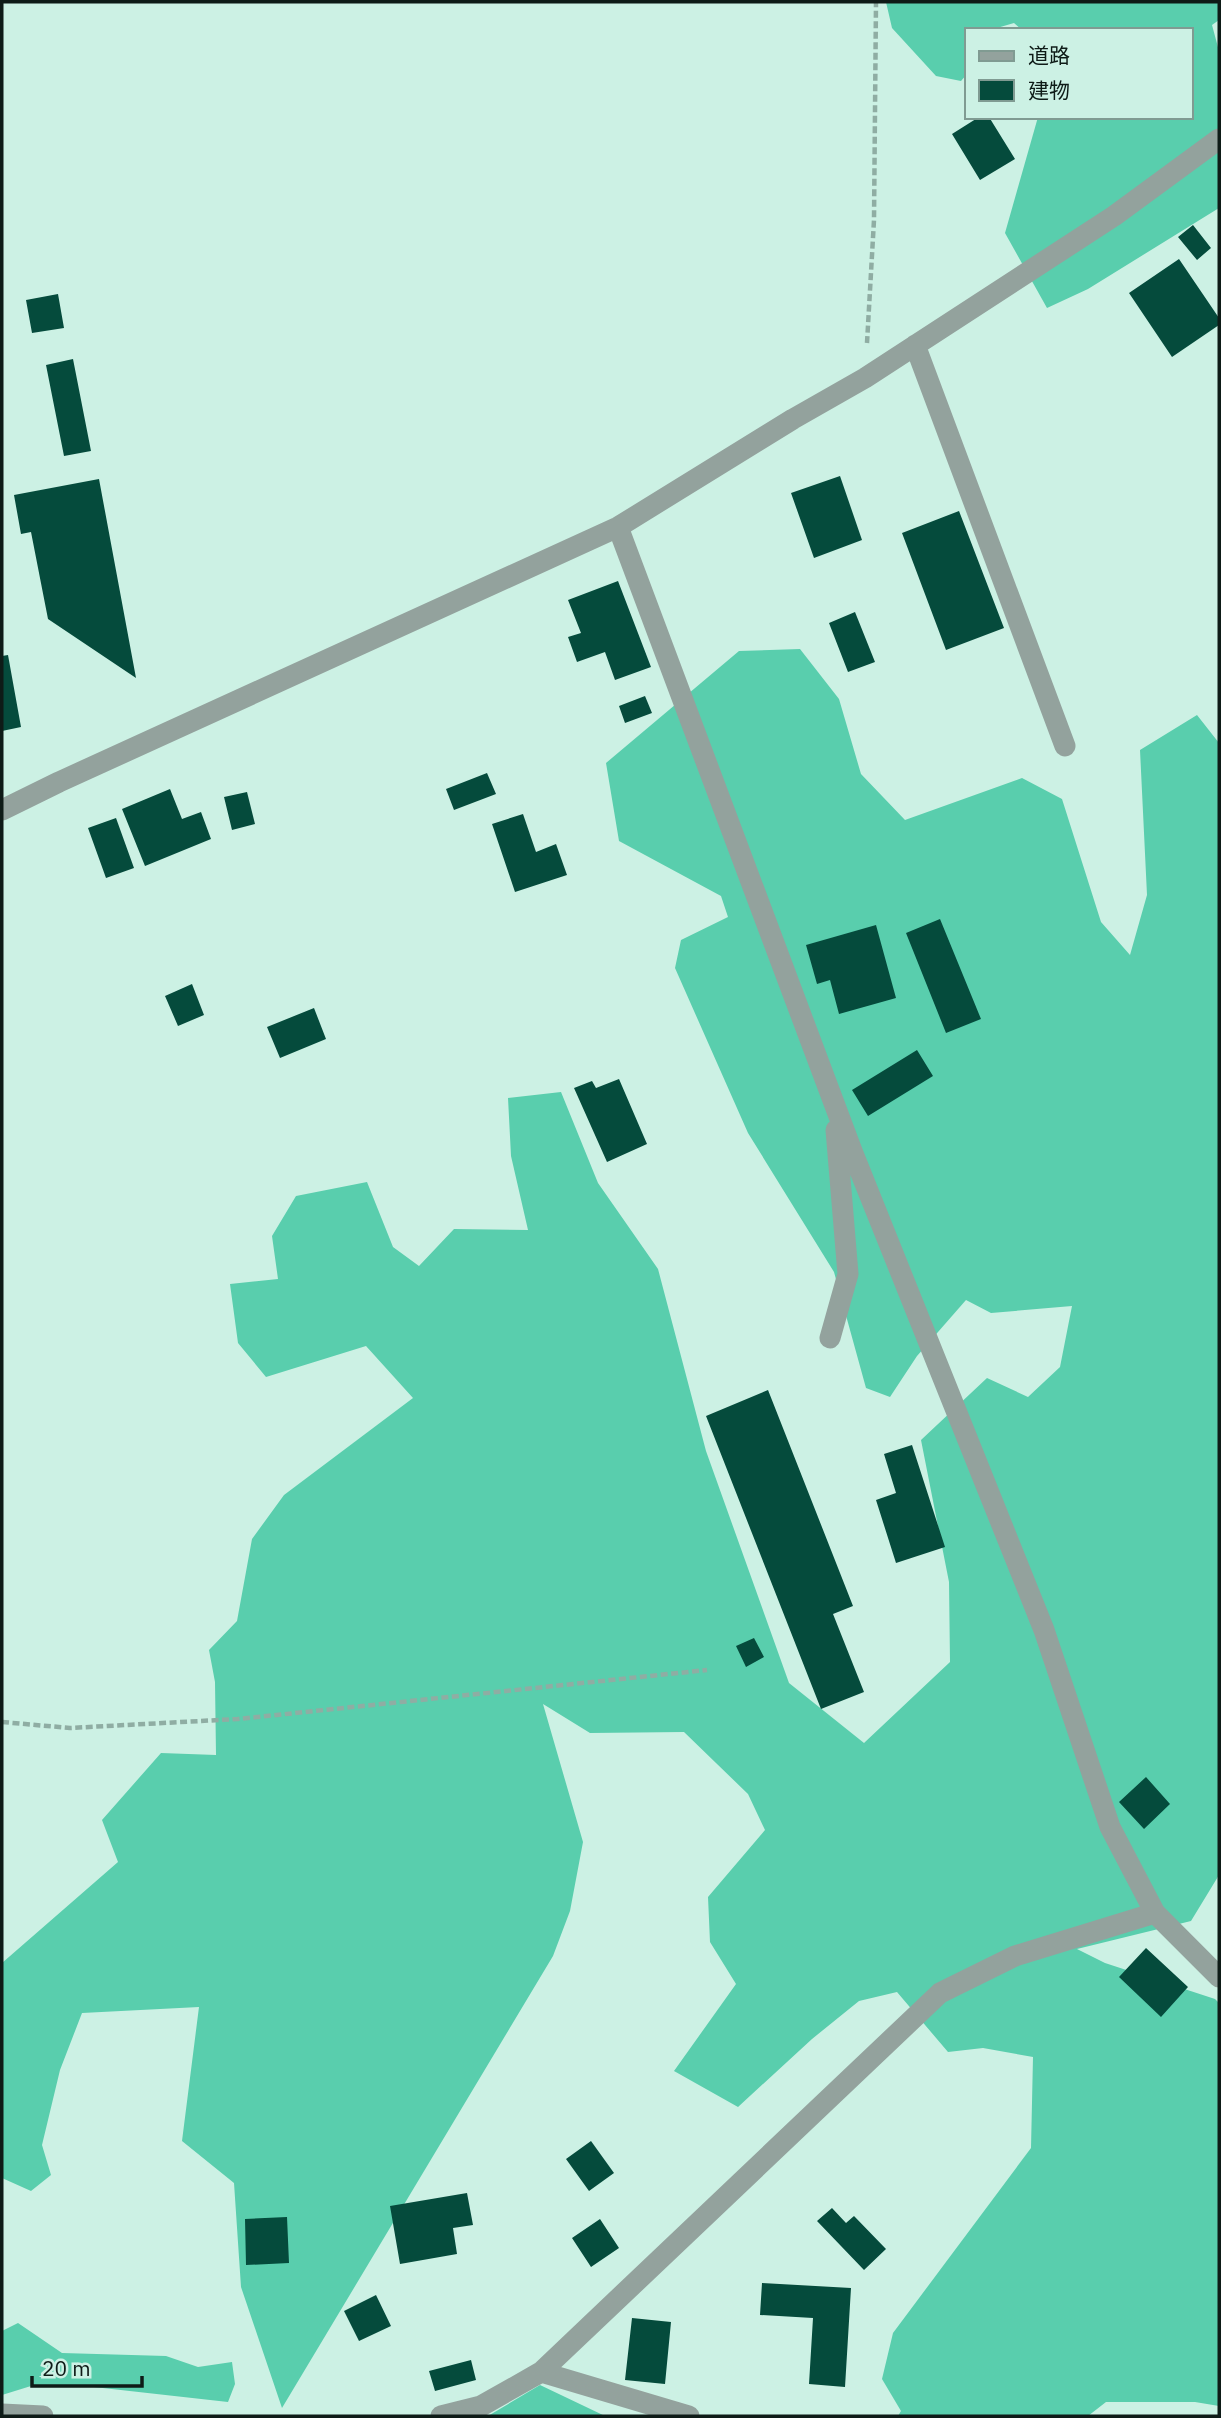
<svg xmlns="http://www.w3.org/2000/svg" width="1221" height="2418" viewBox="0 0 1221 2418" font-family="'IBM Plex Sans','Noto Sans JP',sans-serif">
<rect width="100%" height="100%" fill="#ccf1e4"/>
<path fill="#59cead" d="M886 2H1219V20L1212 25 1219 51V208L1088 289 1047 308 1005 233 1038 117H1191V30H1022L1014 23 990 30H967V74L961 81 936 76 892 28Z
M800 649 839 699 861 774 905 820 1022 778 1062 799 1101 922 1130 955 1147 895 1140 750 1197 715 1219 743V1875L1191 1921 1077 1949 1105 1963 1215 1999 1219 2003V2406L1195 2402H1106L1088 2416H898L901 2411 882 2379 893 2333 1031 2148 1033 2057 983 2048 948 2052 897 1992 859 2001 812 2039 738 2107 674 2071 736 1984 710 1942 708 1897 765 1830 748 1794 684 1732 590 1733 543 1704 583 1842 570 1911 553 1956 282 2408 241 2287 234 2183 182 2141 199 2007 82 2013 60 2070 42 2145 51 2175 31 2191 2 2178V1963L118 1862 102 1820 161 1753 216 1755 215 1682 209 1650 237 1621 252 1539 284 1495 413 1398 366 1346 266 1377 238 1343 230 1284 278 1279 272 1236 296 1196 367 1182 393 1247 419 1266 454 1229 528 1230 511 1156 508 1098 561 1092 598 1183 658 1269 706 1451 789 1683 864 1743 950 1662 949 1582 921 1440 987 1378 1028 1397 1060 1367 1072 1306 991 1313 966 1300 917 1356 890 1397 866 1388 834 1272 748 1133 675 968 681 940 728 917 721 896 619 841 606 763 739 651Z
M18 2323 62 2353 166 2356 198 2367 232 2362 235 2384 228 2402 76 2385 31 2386 2 2395V2331Z
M540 2385 605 2416H488Z"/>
<path fill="#054b3c" d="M979 117H989L1015 159 980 180 952 134Z
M1193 225 1211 248 1197 260 1178 237Z
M1179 259 1219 318V325L1172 357 1129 293Z
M58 294 64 328 32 333 26 300Z
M73 359 91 451 64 456 46 365Z
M840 476 862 540 814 558 791 493Z
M99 479 136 678 48 619 31 532 21 534 14 495Z
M959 511 1004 628 946 650 902 533Z
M618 581 651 667 615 680 605 652 577 662 568 637 581 633 568 600Z
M855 612 875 662 848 672 829 623Z
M8 655 21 727 2 731V656Z
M645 696 652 713 625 723 619 706Z
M487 773 496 794 454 810 446 789Z
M170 789 182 819 201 812 211 839 145 866 122 809Z
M247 792 255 824 232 830 224 797Z
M523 814 536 852 556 844 567 875 515 892 492 824Z
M116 818 134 868 106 878 88 828Z
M940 919 981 1019 946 1033 906 933Z
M876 925 896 998 839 1014 830 980 817 984 806 945Z
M192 984 204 1015 178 1026 165 996Z
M314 1008 326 1039 280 1058 267 1027Z
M917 1050 933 1076 868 1116 852 1090Z
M619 1079 647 1144 607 1162 574 1088 592 1081 596 1088Z
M768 1390 853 1606 833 1614 864 1692 821 1709 706 1416Z
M912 1445 945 1547 896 1563 876 1500 896 1493 884 1454Z
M754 1638 764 1657 746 1667 736 1646Z
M1146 1777 1170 1804 1144 1829 1119 1802Z
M1146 1948 1188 1987 1161 2017 1119 1977Z
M591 2141 614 2173 589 2191 566 2159Z
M467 2193 473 2225 453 2228 457 2254 400 2264 390 2206Z
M832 2208 846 2223 854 2216 886 2249 864 2270 817 2221Z
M287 2217 289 2263 246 2265 245 2219Z
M600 2219 619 2248 591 2267 572 2238Z
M762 2283 851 2288 845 2387 809 2384 813 2318 760 2315Z
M376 2295 391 2326 359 2341 344 2311Z
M632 2318 671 2322 665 2384 625 2380Z
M471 2360 476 2380 435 2391 429 2371Z"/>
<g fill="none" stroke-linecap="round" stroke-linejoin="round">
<path stroke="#8fada3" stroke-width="4.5" stroke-dasharray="7 3.5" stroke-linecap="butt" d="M867 343 874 220 876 2
M2 1722 70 1728 238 1719 707 1670"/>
<path stroke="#93a29d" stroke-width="21" d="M915 345 1065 746
M618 527 852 1151 1044 1630 1110 1827 1155 1913 1219 1977
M2 810 59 782 618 527 793 419 865 378 1114 216 1219 139
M830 1338 848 1274 836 1130
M541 2372 689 2416
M2 2414 43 2416
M441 2416 481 2406 541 2372 940 1993 1015 1956 1155 1913"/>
</g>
<rect width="1221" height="2418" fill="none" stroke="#0e1b17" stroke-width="7"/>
<rect x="965" y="28" width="228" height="91" fill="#ccf1e4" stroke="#809b92" stroke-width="2"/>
<rect x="979" y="51" width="35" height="10" fill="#93a29d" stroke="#809b92" stroke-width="2"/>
<text x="1028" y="63" font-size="21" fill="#0e1b17">道路</text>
<rect x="979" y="80" width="35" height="21" fill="#054b3c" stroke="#809b92" stroke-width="2"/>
<text x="1028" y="98" font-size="21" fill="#0e1b17">建物</text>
<path d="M32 2376v10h110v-10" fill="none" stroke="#0e1b17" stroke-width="3.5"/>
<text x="42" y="2376" font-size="21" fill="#0e1b17" stroke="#ccf1e4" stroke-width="5" paint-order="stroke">20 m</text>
</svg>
